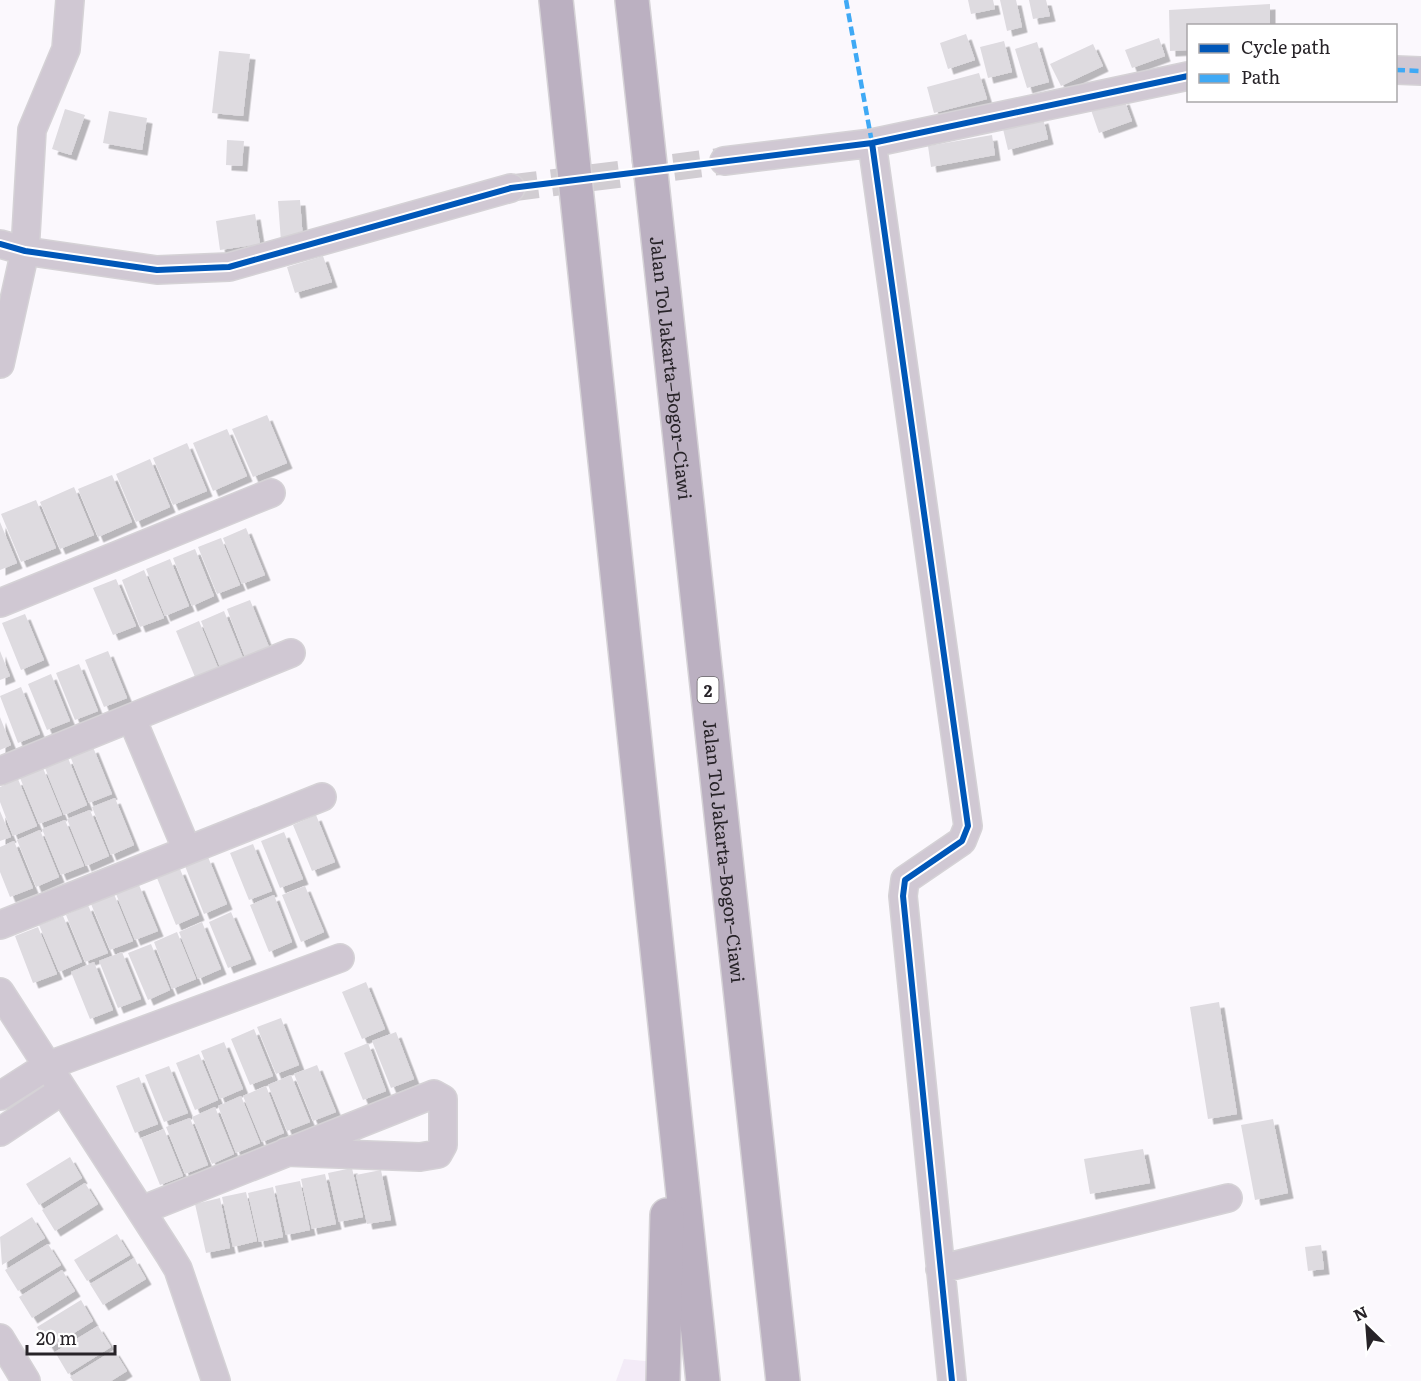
<svg xmlns="http://www.w3.org/2000/svg" width="1421" height="1381" viewBox="0 0 1421 1381" font-family="Literata,serif">
<defs>
<filter id="shadow"><feDropShadow dx="5.5" dy="5.5" stdDeviation="0" flood-color="#0004"/></filter>
</defs>
<rect width="100%" height="100%" fill="#fbf8fd"/>
<path fill="#f3ebf7" d="M624 1359 676 1364 678 1381H616Z"/>
<path fill="#dedbe0" filter="url(#shadow)" d="M968 0H993L995 9 971 14Z
M1000 0H1016L1022 27 1007 31Z
M1029 0H1046L1050 16 1033 19Z
M1270 4V26H1188V50L1170 51 1169 10Z
M966 34 975 60 948 69 940 43Z
M1159 38 1165 56 1132 68 1125 50Z
M1004 41 1012 72 988 78 980 47Z
M1037 42 1049 82 1027 88 1015 49Z
M1093 44 1103 66 1061 86 1050 64Z
M219 51 250 54 243 116 212 113Z
M979 73 987 99 934 113 927 87Z
M1124 99 1132 121 1099 133 1091 110Z
M65 109 85 115 71 155 52 149Z
M109 111 147 118 142 150 103 143Z
M1043 118 1048 139 1008 150 1003 129Z
M992 135 995 155 931 167 928 146Z
M227 140 244 141 242 166 226 165Z
M300 200 303 240 281 242 278 201Z
M255 214 260 244 220 250 216 221Z
M323 256 332 282 295 293 287 267Z
M267 415 287 463 253 477 232 429Z
M227 429 247 476 213 491 193 443Z
M187 443 207 491 173 505 153 458Z
M150 459 170 507 136 522 116 474Z
M112 475 132 522 98 537 78 489Z
M74 487 94 535 60 549 40 502Z
M36 500 56 548 21 562 1 514Z
M0 522 17 563 0 570Z
M246 528 265 575 242 584 223 538Z
M221 538 240 585 217 594 198 547Z
M195 549 214 596 192 606 173 558Z
M170 559 189 606 165 616 146 569Z
M144 570 164 618 140 627 122 580Z
M116 579 136 626 113 635 93 588Z
M250 600 269 647 245 657 227 609Z
M224 611 243 658 220 667 201 621Z
M25 614 44 660 21 670 2 623Z
M199 621 218 668 195 677 176 631Z
M0 651 10 676 0 680Z
M108 651 127 698 104 707 85 660Z
M79 664 98 711 75 720 56 673Z
M51 674 70 721 47 730 28 684Z
M21 687 40 734 18 743 0 696Z
M0 717 11 745 0 750Z
M93 747 112 794 89 803 70 756Z
M68 758 87 805 64 815 45 768Z
M43 768 62 815 39 824 20 778Z
M18 779 37 826 13 836 0 802V787Z
M115 798 134 845 111 855 92 807Z
M90 810 109 856 86 866 67 819Z
M0 811 11 837 0 841Z
M316 815 335 862 312 871 293 825Z
M65 820 84 866 61 875 42 829Z
M40 830 59 877 36 887 17 840Z
M284 832 303 879 280 888 261 841Z
M14 841 33 888 10 897 0 872V847Z
M253 844 272 891 249 900 230 853Z
M208 857 227 904 204 914 185 866Z
M180 869 199 915 176 925 157 878Z
M139 885 158 931 135 940 116 894Z
M305 886 324 932 301 942 282 895Z
M114 894 133 941 110 950 91 904Z
M274 895 292 942 269 952 250 905Z
M88 905 108 953 85 962 66 915Z
M231 912 251 959 228 968 209 922Z
M63 916 82 962 59 972 39 925Z
M202 922 221 969 198 979 179 932Z
M38 927 57 974 33 983 15 936Z
M177 932 196 979 172 989 154 942Z
M151 944 170 990 148 1000 128 953Z
M122 952 141 999 118 1008 99 961Z
M94 962 113 1010 90 1019 71 972Z
M366 982 385 1029 362 1039 342 992Z
M1219 1002 1237 1114 1208 1119 1190 1007Z
M281 1018 299 1065 276 1074 257 1027Z
M254 1029 273 1076 250 1085 231 1039Z
M396 1032 414 1079 391 1088 372 1041Z
M224 1042 243 1089 220 1099 201 1051Z
M368 1043 386 1091 363 1100 344 1053Z
M199 1054 218 1100 195 1110 176 1063Z
M317 1065 336 1112 313 1121 294 1074Z
M169 1066 188 1113 164 1122 145 1075Z
M291 1075 310 1122 287 1131 268 1085Z
M139 1077 158 1124 135 1133 116 1086Z
M266 1086 284 1133 262 1142 243 1096Z
M241 1096 260 1143 236 1153 218 1106Z
M215 1107 234 1154 212 1164 192 1117Z
M190 1118 208 1165 185 1174 166 1127Z
M1273 1119 1288 1193 1255 1200 1241 1125Z
M164 1129 183 1176 160 1185 141 1138Z
M1143 1149 1150 1183 1090 1194 1084 1159Z
M70 1157 82 1178 39 1205 26 1184Z
M352 1168 363 1217 339 1222 328 1173Z
M381 1170 391 1220 367 1224 356 1175Z
M325 1174 336 1224 312 1229 301 1179Z
M300 1181 310 1230 286 1235 275 1186Z
M85 1183 98 1204 55 1231 42 1210Z
M273 1187 283 1237 259 1242 248 1193Z
M246 1192 257 1241 233 1247 222 1197Z
M220 1198 230 1248 206 1253 195 1204Z
M32 1217 45 1238 2 1265 0 1237Z
M117 1234 130 1255 87 1281 74 1260Z
M48 1244 61 1265 18 1291 5 1270Z
M1321 1245 1324 1269 1308 1271 1305 1247Z
M134 1258 146 1279 103 1305 90 1284Z
M62 1270 75 1291 32 1318 19 1297Z
M81 1300 93 1321 50 1348 37 1327Z
M98 1326 111 1347 68 1374 55 1352Z
M114 1350 127 1371 111 1381H73L70 1377Z"/>
<g fill="none" stroke-linecap="round" stroke-linejoin="round">
<path stroke="#d1cdd2" stroke-width="27" stroke-dasharray="27 14" stroke-linecap="butt" d="M511 188 724 161"/>
<defs>
<path id="street" d="M1396 70 1421 71
M872 143 968 826 962 841 905 880 903 896 952 1381
M724 161 872 143 1188 76
M0 244 25 251 157 270 229 267 511 188
M0 364 25 251 32 130 66 49 70 0
M0 603 271 493
M132 719 187 850
M0 771 291 653
M0 925 322 797
M0 992 169 1254 178 1269 216 1381
M0 1096 47 1066 340 958
M0 1132 63 1090
M142 1210 434 1094 443 1099V1145L438 1154 420 1157 286 1152
M940 1269 1228 1198
M0 1338 26 1381"/>
<g id="highway">
<path d="M556 0 703 1381"/>
<path id="s1" d="M632 0 783 1381"/>
<path d="M663 1381 667 1215"/>
</g>
</defs>
<use href="#street" stroke="#d5d2d6" stroke-width="30"/>
<use href="#highway" stroke="#d5d2d6" stroke-width="36"/>
<use href="#street" stroke="#d0c8d3" stroke-width="27"/>
<use href="#highway" stroke="#bbb0c1" stroke-width="33"/>
<path stroke="#3fa9f5" stroke-width="4.5" stroke-dasharray="9 4.5" stroke-linecap="butt" d="M846 0 872 143
M1396 70 1421 71"/>
<defs>
<path id="cycleway" d="M872 143 968 826 962 841 905 880 903 896 952 1381
M0 244 25 251 157 270 229 267 511 188 872 143 1188 76"/>
</defs>
<use href="#cycleway" stroke="#fff" stroke-width="10"/>
<use href="#cycleway" stroke="#0057b8" stroke-width="6"/>
</g>
<g text-anchor="middle" dominant-baseline="central" stroke-width="4.5" stroke-linejoin="round" paint-order="stroke">
<rect fill="#fff" stroke="#686568" stroke-width="1.5" x="697.5" y="677" width="21" height="26" rx="4.5"/>
<g font-size="16" font-weight="bold" fill="#272328">
<text x="708" y="690">2</text>
</g>
<g font-size="18" fill="#272328" stroke="#fff">
<text stroke="none"><textPath href="#s1" startOffset="370">Jalan Tol Jakarta–Bogor–Ciawi</textPath></text>
<text stroke="none"><textPath href="#s1" startOffset="856">Jalan Tol Jakarta–Bogor–Ciawi</textPath></text>
</g>
</g>
<rect x="1187" y="24" width="210" height="78" fill="#ffffff" stroke="#a9a7a9" stroke-width="1.5"/>
<rect x="1199" y="44" width="30" height="9" fill="#0057b8" stroke="#a9a7a9" stroke-width="1.5"/>
<text x="1241" y="54" font-size="18" fill="#272328">Cycle path</text>
<rect x="1199" y="74" width="30" height="9" fill="#3fa9f5" stroke="#a9a7a9" stroke-width="1.5"/>
<text x="1241" y="84" font-size="18" fill="#272328">Path</text>
<g transform="translate(1367 1327) rotate(335)" stroke="#ffffff" stroke-width="4.5" paint-order="stroke">
<path d="M0-4.5L10 22L0 15L-10 22Z" fill="#272328"/>
<text y="-9" font-size="16" font-weight="bold" text-anchor="middle" fill="#272328">N</text>
</g>
<path d="M27 1345v9h88v-9" fill="none" stroke="#272328" stroke-width="3"/>
<text x="36" y="1345" font-size="18" fill="#272328" stroke="#ffffff" stroke-width="4.5" paint-order="stroke">20 m</text>
</svg>
